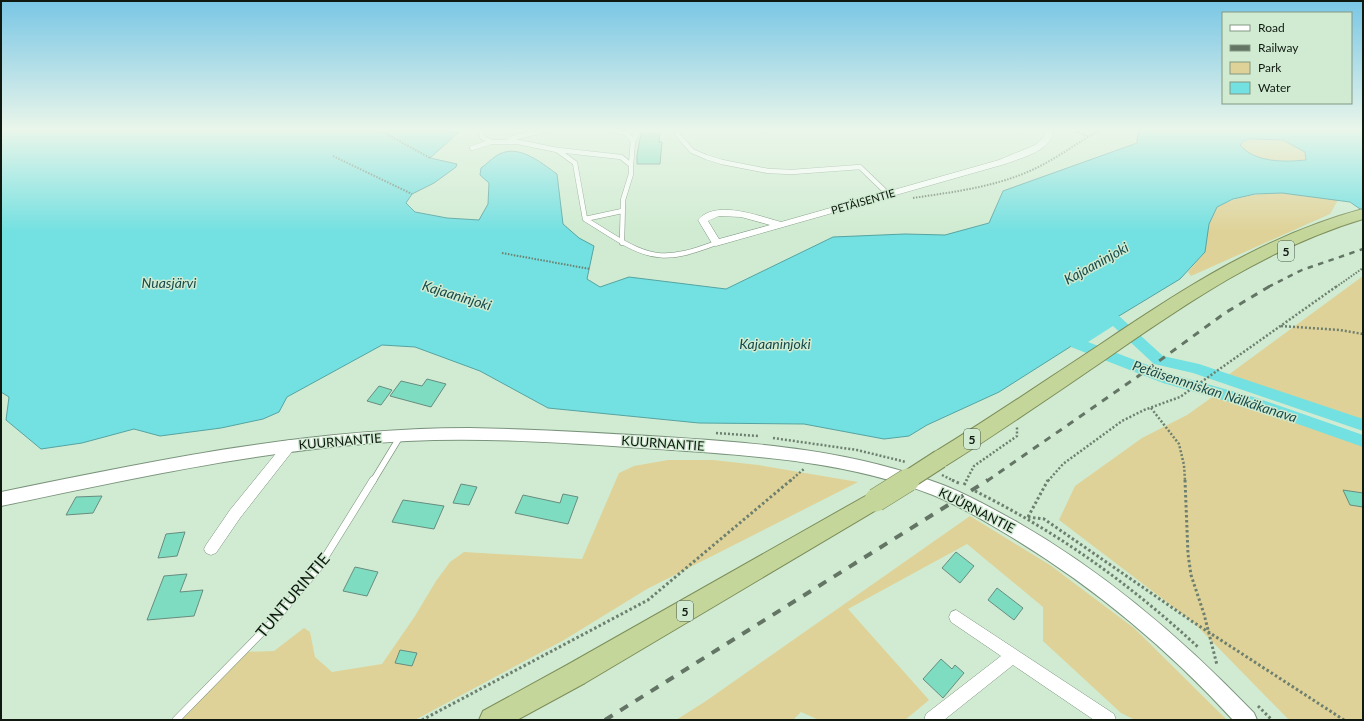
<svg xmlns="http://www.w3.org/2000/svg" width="1364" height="721" viewBox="0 0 1364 721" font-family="Lato,sans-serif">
<rect width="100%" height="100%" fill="#d0ebd1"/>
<path fill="#dfd298" d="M1250 139 1283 140 1305 152 1306 160C1284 160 1256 164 1240 146L1244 141Z
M1282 193 1338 200 1330 214 1191 276 1188 272 1205 252 1209 224 1217 207C1240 195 1257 194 1282 193Z
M1363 276V425L1224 378Z
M1218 393 1257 404 1363 441V720H1289L1193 622 1059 520 1075 486 1142 438 1187 415Z
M668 460H713L758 465 858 482 647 589 564 640 415 720H179L244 652 274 651 304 628 310 632 315 657 332 672 382 664 415 616 436 581 450 562 464 552 582 559 619 473 634 466Z
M970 516 1050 565 1134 628 1227 720H1135L1121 713 1043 641V607L967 544 848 609 929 700 905 720H819L801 712 793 720H676L706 701Z"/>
<path fill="#73e0e1" stroke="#55a4a2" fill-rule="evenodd" d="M1 131H460L430 158 457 164 456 167 434 183 412 194 406 203 415 212 447 218 479 220 488 204 489 183 480 175 481 168C487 164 491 159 496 156 517 142 540 162 557 174L563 224 579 238 594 246 587 279 600 287 629 277 726 289 833 237 905 234 945 235 989 223 1003 191 1137 143 1138 131H1363V211L1350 202 1282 193 1255 194 1233 199 1217 207 1209 224 1205 252 1180 279 1114 319 999 392 927 425 909 436 884 439 804 424 699 423 548 408 480 371 415 347 382 345 287 397 279 412 263 419 221 428 160 436 134 429 82 443 41 449 6 420 9 397 1 392ZM1250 139 1283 140 1305 152 1306 160C1285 162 1255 163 1240 145L1244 141Z"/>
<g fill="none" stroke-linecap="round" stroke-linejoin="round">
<path fill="#73e0e1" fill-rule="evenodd" d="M1114 314 1119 316 1163 356 1199 364 1363 419V431L1193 373 1154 364 1113 326 1088 342 1171 374 1257 398 1363 435V447L1255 409 1163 383 1071 347 1069 343 1071 339Z"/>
</g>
<path fill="#7eddc0" stroke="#688c80" d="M641 133 660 134 659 142H662L660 164H637V155Z
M427 379 446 384 431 407 390 396 401 381 422 386Z
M379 386 392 390 381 405 367 401Z
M461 484 477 487 469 505 453 503Z
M1343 490 1363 493V507L1350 505Z
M563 494 578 497 568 524 515 513 523 495 560 503Z
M102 496 93 513 66 515 76 497Z
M403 500 444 506 434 529 392 522Z
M185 532 177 556 158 558 166 534Z
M956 552 974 566 960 583 942 568Z
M355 567 378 572 367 596 343 591Z
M187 574 180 592 203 590 194 616 147 620 164 576Z
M997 588 1023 608 1014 620 988 600Z
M400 650 417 653 412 666 395 663Z
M941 659 952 669 955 665 964 673 943 698 923 679Z"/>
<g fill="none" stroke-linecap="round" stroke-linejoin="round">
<defs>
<path id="service-far2" d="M483 131 481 133 482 137 491 142
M615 131 626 133 633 141 631 165
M677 131V134L692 151 706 157 722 162 768 171 792 172 860 167 888 194
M633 141 638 131
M507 142 513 138 542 131
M472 148 491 142H518L557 150 575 163 585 219C593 224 601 229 609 234 652 261 668 261 716 243
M558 150 621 157 631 165V174L623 200 622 243
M585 219 622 211"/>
<path id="service-far1" d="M373 481 401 435"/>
<path id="service" d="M176 720 279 615 319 567 373 480"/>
<path id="minor" d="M1046 131H1054C1049 152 1023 157 1005 164L716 246 713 245 698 220C715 199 759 216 781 222L999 160 1035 145 1044 137ZM719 216 741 217 770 225 719 239 708 221Z
M290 440 294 441 296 445 294 449 240 518 216 553 211 555 206 553 204 549 206 545 230 510 286 441Z
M956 610 1114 714 1116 720H1094L1013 665 944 720H924L926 714 1001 656 951 622 949 617 951 612Z"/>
<path id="tertiary" d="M469 428C534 429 600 433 665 437 759 443 854 450 943 485 969 495 993 509 1017 522 1106 573 1183 639 1254 713L1257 720H1233C1166 647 1089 583 1003 532 980 518 957 505 933 495 850 462 760 456 672 450 584 444 495 437 407 441 270 448 135 478 1 506V492C156 460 310 428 469 428Z"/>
<path id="trunk" d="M1363 209V219C1267 248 1188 302 1106 359 1053 395 1001 431 947 465L940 467 933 465 930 459 933 453C989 419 1043 382 1098 346 1181 290 1265 235 1363 209Z
M876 491 883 494 886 500 883 506 585 683 517 720H479L483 711 567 665 869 494Z"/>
</defs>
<use href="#service-far2" stroke="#7a937c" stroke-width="5.5"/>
<use href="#service-far1" stroke="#7a937c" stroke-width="7"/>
<use href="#service" stroke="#7a937c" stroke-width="8"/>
<use href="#minor" stroke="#7a937c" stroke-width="1"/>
<use href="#tertiary" stroke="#7a937c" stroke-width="2"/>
<use href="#trunk" stroke="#7c8d59" stroke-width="2"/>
<path stroke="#6d7f6e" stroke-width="2" stroke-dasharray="1.5 1.5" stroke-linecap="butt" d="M381 131 430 158
M454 131 458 133
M1076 131 1088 137 1098 131
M333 156 412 194
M913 198C953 192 995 187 1032 170 1052 161 1070 148 1088 137
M502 253 590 269
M1336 287 1363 268"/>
<path stroke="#6d7f6e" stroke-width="2.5" stroke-dasharray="2 2" stroke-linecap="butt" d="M1281 326 1340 330 1363 334
M1151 408 1179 444 1184 465 1185 481
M716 433 758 436
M773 438 857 450 906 462
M942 475 954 481
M790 481 805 468
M966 481 974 466 1017 436V427
M1048 481 1063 464 1122 421 1144 410 1180 397 1337 286"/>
<path stroke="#6d7f6e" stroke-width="3" stroke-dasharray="2.5 2.5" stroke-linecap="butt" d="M952 480 961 484
M1185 480 1188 554 1191 575 1204 614 1217 665
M964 485 967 480
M975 491C1059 533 1130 584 1199 648
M1028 517 1048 480
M1028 517 1044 519 1193 622 1344 720
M1258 706 1272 720
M422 720 648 600 791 480"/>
<use href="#service-far2" stroke="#fff" stroke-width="4.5"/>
<use href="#service-far1" stroke="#fff" stroke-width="5.5"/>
<use href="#service" stroke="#fff" stroke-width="7"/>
<use href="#minor" fill="#fff" fill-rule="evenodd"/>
<use href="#tertiary" fill="#fff" fill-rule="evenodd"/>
<use href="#trunk" fill="#c4d69a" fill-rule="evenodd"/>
<path stroke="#647565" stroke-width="2.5" stroke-dasharray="5.5 5.5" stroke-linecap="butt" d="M1268 287 1302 270 1363 249"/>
<path stroke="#647565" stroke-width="3" stroke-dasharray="7 7" stroke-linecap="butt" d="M987 481 1137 377 1225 313 1270 286"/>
<path stroke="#647565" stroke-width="4" stroke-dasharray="9 9" stroke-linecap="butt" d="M605 720 988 480"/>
<defs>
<path id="trunk-bridge-far1" d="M906 481 940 459"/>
<path id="trunk-bridge" d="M876 500 908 480"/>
</defs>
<use href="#trunk-bridge-far1" stroke="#7c8d59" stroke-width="20" stroke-linecap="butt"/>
<use href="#trunk-bridge" stroke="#7c8d59" stroke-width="24" stroke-linecap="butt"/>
<use href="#trunk-bridge-far1" stroke="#c4d69a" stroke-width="18"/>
<use href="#trunk-bridge" stroke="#c4d69a" stroke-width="23"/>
</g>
<linearGradient id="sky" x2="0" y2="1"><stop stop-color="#79c6e5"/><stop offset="0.56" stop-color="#eaf6ea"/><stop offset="1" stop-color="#eaf6ea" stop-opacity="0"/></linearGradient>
<rect width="1364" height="232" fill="url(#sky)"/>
<g text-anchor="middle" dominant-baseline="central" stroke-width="3" stroke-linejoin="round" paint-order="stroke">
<g font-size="11" fill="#0f1910" stroke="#d0ebd1">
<text transform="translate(863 201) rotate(-16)">PETÄISENTIE</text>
</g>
<g fill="#d0ebd1" stroke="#49584a" stroke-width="1">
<rect x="1278" y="241" width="16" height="20" rx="3"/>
<rect x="964" y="429" width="16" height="20" rx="3"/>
<rect x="677" y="601" width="16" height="20" rx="3"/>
</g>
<g font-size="12" font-weight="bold" fill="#0f1910">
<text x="1286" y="251">5</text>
<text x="972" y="439">5</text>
<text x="685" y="611">5</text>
</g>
<g font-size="13" fill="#0f1910" stroke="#d0ebd1">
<text transform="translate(340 441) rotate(-5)">KUURNANTIE</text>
<text transform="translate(663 443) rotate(4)">KUURNANTIE</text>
<text transform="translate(977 510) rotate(27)">KUURNANTIE</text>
</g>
<g font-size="14" font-style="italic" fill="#184a4b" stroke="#d0ebd1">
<text transform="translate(1096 263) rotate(-29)">Kajaaninjoki</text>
<text x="169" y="282">Nuasjärvi</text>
<text transform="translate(457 295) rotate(17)">Kajaaninjoki</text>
<text x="775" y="343">Kajaaninjoki</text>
<text transform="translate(1215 391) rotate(18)">Petäisennniskan Nälkäkanava</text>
</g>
<g font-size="16" fill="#0f1910" stroke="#d0ebd1">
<text transform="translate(292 595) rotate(-50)">TUNTURINTIE</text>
</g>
</g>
<rect width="1364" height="721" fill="none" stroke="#0f1910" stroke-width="4"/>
<rect x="1222" y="12" width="130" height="92" fill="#d0ebd1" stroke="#839784"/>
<rect x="1230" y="25" width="20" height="6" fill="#ffffff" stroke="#839784"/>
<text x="1258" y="32" font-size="12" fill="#0f1910">Road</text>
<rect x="1230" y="45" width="20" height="6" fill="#647565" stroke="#839784"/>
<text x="1258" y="52" font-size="12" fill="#0f1910">Railway</text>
<rect x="1230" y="62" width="20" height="12" fill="#dfd298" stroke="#839784"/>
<text x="1258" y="72" font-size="12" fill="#0f1910">Park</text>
<rect x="1230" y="82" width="20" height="12" fill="#73e0e1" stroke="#839784"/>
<text x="1258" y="92" font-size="12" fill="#0f1910">Water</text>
</svg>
